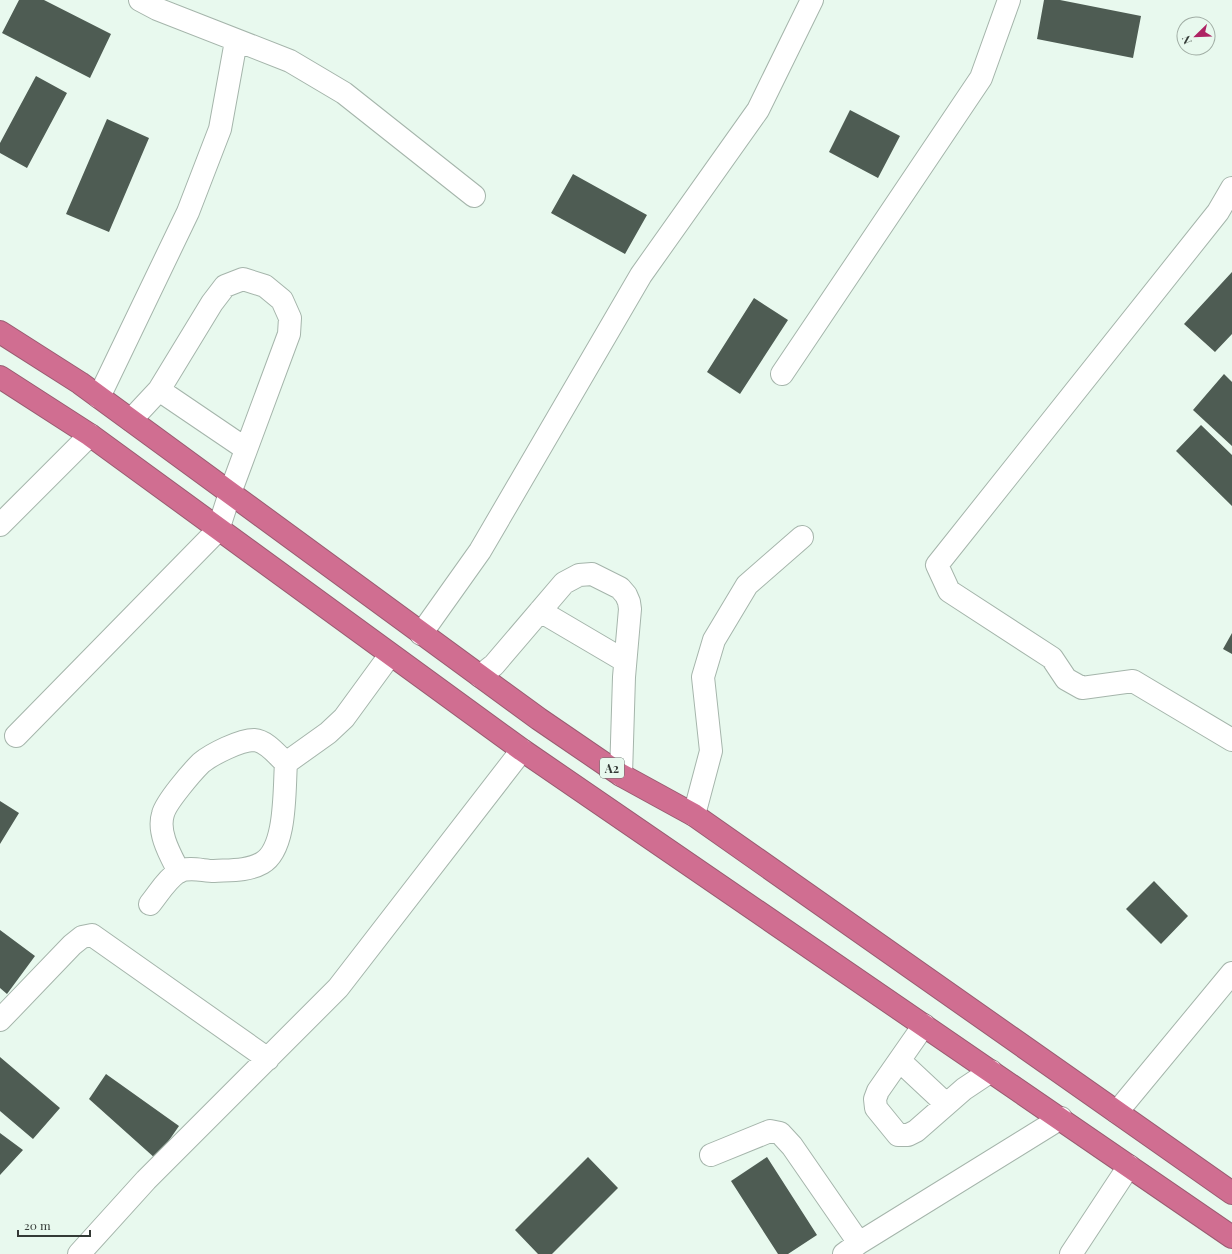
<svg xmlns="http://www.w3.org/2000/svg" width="1232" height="1254" viewBox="0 0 1232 1254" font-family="'Playfair Display',serif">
<rect width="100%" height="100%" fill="#e8f9ee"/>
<path fill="#4e5c53" d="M19 0H44L111 34 90 78 2 33Z
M1044 0H1060L1141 16 1133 58 1037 39Z
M36 76 67 93 27 168 0 153V143Z
M850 110 900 136 878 178 829 152Z
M107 119 149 138 109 232 66 214Z
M573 174 647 215 625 254 551 213Z
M1232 272V334L1215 352 1184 324Z
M754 298 788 320 740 394 707 372Z
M1224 374 1232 382V446L1193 410Z
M1201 425 1232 455V506L1176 451Z
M1232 633V654L1223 649Z
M0 801 19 813 0 844Z
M1154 881 1188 916 1161 944 1126 909Z
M0 930 35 956 7 994 0 988Z
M0 1057 60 1108 33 1139 0 1111Z
M106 1074 179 1126 156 1159 89 1099Z
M0 1133 23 1150 0 1175Z
M588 1157 618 1188 552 1254H538L515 1230Z
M767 1157 817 1235 788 1254H778L731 1181Z"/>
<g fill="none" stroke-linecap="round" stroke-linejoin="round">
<defs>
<path id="minor" d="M140 0 157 9 290 61 344 93 474 196
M1232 188 1218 212 937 565 949 591 1052 658 1066 679 1082 688 1133 681 1232 740
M782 374 981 78 1009 0
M159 390 246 449
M99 397 188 212 220 129 236 41
M0 525 90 435
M540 611 625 661
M421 634 480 551 641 275 758 110 812 0
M480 676 494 665 564 583 579 575 592 574 620 588 626 595 629 602 630 609 624 677 621 775
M16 736 218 530 230 493 289 334 290 318 282 300 265 286 243 279 225 286 212 303 159 390 131 420
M694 815 711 751 703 677 714 640 747 585 802 537
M179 872C171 856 157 833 163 814 166 802 192 772 201 763 212 754 240 740 254 740 267 741 277 755 286 763
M150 904C159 893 166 880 178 872 189 866 203 871 214 871 230 870 248 871 262 863 287 849 284 789 286 763L328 733 344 718 390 655
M0 1020 72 945 82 937 92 935 268 1059
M924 1025 878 1091 875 1099 876 1108 898 1135H908L916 1131 964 1089 991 1071
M900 1061 946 1104
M1117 1112 1232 973
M711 1155 770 1131 780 1133 792 1146 859 1243
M79 1254 146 1180 338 988 522 750
M844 1254 859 1243 1061 1118
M1071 1254 1129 1166"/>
<path id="highway" d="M0 332 80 383 539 719 621 775 694 815 1232 1193
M0 377 90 435 522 750 1232 1237"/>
</defs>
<use href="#minor" stroke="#a5b5ab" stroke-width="24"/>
<use href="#highway" stroke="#995c71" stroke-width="24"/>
<use href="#minor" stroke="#fff" stroke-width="22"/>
<use href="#highway" stroke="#d06e91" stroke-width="22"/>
</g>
<g text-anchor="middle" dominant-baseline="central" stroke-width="4" stroke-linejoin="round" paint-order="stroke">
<rect fill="#e8f9ee" stroke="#6a736d" stroke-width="1" x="600" y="758" width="24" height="20" rx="3"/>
<g font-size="12" font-weight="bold" fill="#343a36">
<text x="612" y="768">A2</text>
</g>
</g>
<g transform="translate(1196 36) rotate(247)"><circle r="19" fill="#e8f9ee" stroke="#a0ada4"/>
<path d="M0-3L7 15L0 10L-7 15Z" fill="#ae2364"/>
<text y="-6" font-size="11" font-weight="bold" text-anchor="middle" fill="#343a36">N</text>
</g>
<path d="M18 1230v6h72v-6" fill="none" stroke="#343a36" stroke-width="2"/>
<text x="24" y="1230" font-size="12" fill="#343a36" stroke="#e8f9ee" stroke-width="3" paint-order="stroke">20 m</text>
</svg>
